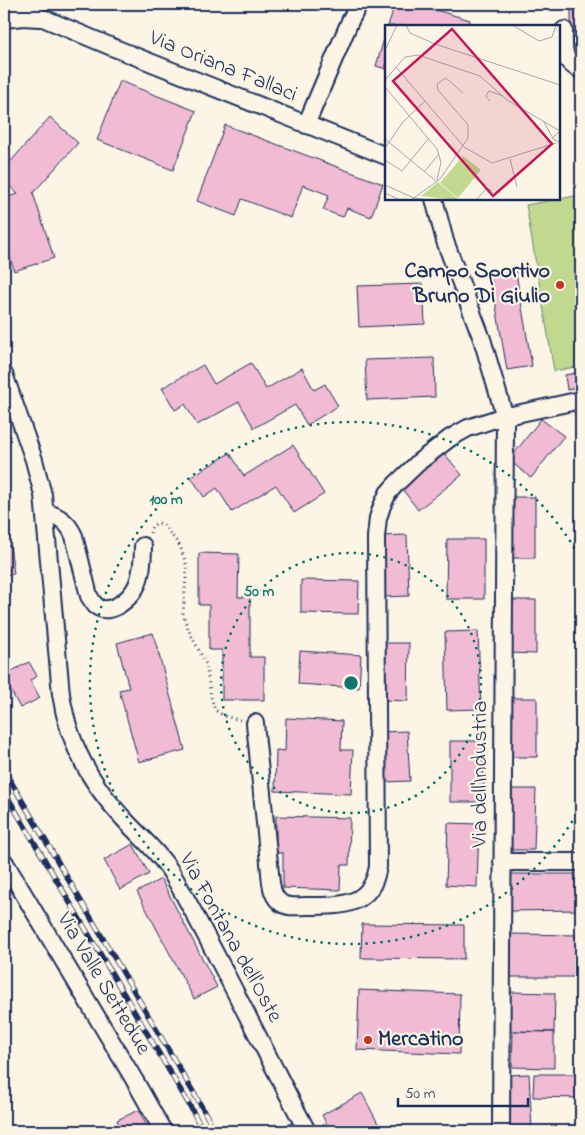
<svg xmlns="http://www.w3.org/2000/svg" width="585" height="1135" viewBox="0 0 585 1135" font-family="'Indie Flower',sans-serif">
<rect width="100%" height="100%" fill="#fcf5e5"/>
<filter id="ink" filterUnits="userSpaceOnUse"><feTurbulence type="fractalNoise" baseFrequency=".02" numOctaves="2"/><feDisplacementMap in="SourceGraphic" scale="10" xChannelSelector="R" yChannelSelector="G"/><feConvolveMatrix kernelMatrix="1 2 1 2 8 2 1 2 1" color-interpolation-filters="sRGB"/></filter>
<g filter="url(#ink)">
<path fill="#c1d98f" stroke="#6e8476" d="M581 195V366L554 371 526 205Z"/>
<path fill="#f1bbd3" stroke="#1b2f5e" d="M395 4H415L470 20 469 26H388Z
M571 4H581V39H571Z
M386 32V69L376 66Z
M120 81 196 111 173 170 97 140Z
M50 117 78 143 33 193 54 258 14 271 4 237V198L18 194 4 181V169Z
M225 125 383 184 371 217 347 208 343 217 323 210 329 195 303 185 291 218 242 199 236 216 197 201Z
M515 267 532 366 507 370 490 271Z
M423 284 425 324 359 327 357 286Z
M434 358 435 397 367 400 365 360Z
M251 363 266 389 302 368 314 390 325 384 338 406 307 425 295 405 254 428 239 402 197 425 185 404 175 410 162 388 203 365 214 384Z
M581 372V387L567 390 565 375Z
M581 404V440H579L573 405Z
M541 419 564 436 531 478 509 460Z
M293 445 324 494 294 513 276 485 232 512 217 488 204 497 191 477 230 453 244 476Z
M443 452 462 475 418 510 400 486Z
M508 497H535V558H508Z
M407 535 409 596 383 597 381 536Z
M447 539H484V599H446Z
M10 545 14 574 4 575V546Z
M199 553 239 554 238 597H250V657H264V700H222V650H209V605H199Z
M301 580 359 581 358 614 301 613Z
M509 600H536V654L509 653Z
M478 631 481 709 447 710 445 632Z
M153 633 185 750 139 762 119 690 129 688 117 643Z
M383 643H409L408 701 382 700Z
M300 651 361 655 359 688 298 684Z
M29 662 37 676 30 680 40 698 20 708 4 678V675Z
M510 698H537V757H510Z
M286 718 342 721 341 750H353L351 794 275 791 276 750 285 751Z
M407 731 410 781 385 782 382 732Z
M450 741H483L484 802H450Z
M507 789H536L534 850H506Z
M276 816 350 818 349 865H341L340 890 283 888V853H276Z
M448 823 479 824 477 887 446 885Z
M133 844 149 874 120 890 104 860Z
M508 874H581V910L508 911Z
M161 879 217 987 194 999 137 892Z
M362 924 464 925V959L361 958Z
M509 934 581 935V977H509Z
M359 990 460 994 459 1054 357 1050Z
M510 992 555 993 554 1032 509 1031Z
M513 1031 554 1032V1068L512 1067Z
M529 1074 532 1131H507L508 1075Z
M534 1074H581V1098L533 1097Z
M362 1093 382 1131H330L322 1115Z
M139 1110 149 1131H122L117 1120Z
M291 1123 295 1131H275Z"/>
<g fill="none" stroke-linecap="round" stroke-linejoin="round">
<defs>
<path id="street" d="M16 4 43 18 112 47 386 156
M4 19 24 17 39 18
M564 30C564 48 561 62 581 70
M306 125 350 21 359 4
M434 199 445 241 482 339 505 417 501 1131
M4 374 34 460 43 495 61 694C68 742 90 783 123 818 139 836 158 851 171 872 192 908 211 945 230 982 256 1032 281 1082 307 1131
M45 512C59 516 68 522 74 536L89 596C91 599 93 603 96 606 110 617 131 598 137 585 142 573 143 559 143 546
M255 723 271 883C272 891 274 898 281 903 288 908 299 906 307 906 341 906 372 907 378 866L376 537 378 518 382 506 388 493 396 484 420 461 450 438 468 428 498 418 581 400
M4 861 135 1081 163 1131
M502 862H581"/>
</defs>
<use href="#street" stroke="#1b2f5e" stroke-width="20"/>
<path stroke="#1b2f5e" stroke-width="3" stroke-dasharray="1 4" stroke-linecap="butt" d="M150 533 152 526 157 523 163 524 180 546 187 566 183 614 188 629 206 664 211 697 215 710 224 716 240 720"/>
<use href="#street" stroke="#fcf5e5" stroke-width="16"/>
<defs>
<path id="rail" d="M4 770 199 1102 215 1131
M4 791 190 1106 203 1131"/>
</defs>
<use href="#rail" stroke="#1b2f5e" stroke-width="5.5"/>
<use href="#rail" stroke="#fcf5e5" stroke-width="4" stroke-dasharray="11" stroke-linecap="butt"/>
</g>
</g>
<g fill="none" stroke="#0f766e" stroke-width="2.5" stroke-dasharray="2.5 5">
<circle cx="351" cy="683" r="130"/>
<path d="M580 808A261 261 0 1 1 580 558"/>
</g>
<g fill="#c8321e" stroke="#fcf5e5" stroke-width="2">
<circle cx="560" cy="285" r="5"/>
<circle cx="368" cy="1040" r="5"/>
</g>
<g text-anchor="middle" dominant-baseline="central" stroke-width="4.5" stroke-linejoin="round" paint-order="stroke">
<g font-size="22" fill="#1b2f5e" stroke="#fcf5e5">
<text transform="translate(223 67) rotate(22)">Via Oriana Fallaci</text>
<text transform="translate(481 774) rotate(-90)">Via dell'Industria</text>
<text transform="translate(230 938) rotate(61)">Via Fontana dell'Oste</text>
<text transform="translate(103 984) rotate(59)">Via Valle Settedue</text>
</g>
<g font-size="22" font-weight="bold" fill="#1b2f5e" stroke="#fcf5e5" text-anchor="end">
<text x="550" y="272">Campo Sportivo<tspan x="550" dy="25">Bruno Di Giulio</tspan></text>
<text x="378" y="1040" text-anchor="start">Mercatino</text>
</g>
</g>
<g transform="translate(385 25)">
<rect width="175" height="175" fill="#fcf5e5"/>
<path d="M78 131 96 145 73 173 55 158ZM53 157 74 175 36 171Z" fill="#c1d98f"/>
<path fill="none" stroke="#a2a6af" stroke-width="1" d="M21 0 25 8 50 19 175 60M127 0 154 16 167 12 171 0M0 25 12 0M11 42 79 122 107 138 171 118M0 55 20 32 33 30 95 51 122 75 175 106M0 62 52 124 56 137 52 155M105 76 101 71 104 66 118 71M159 97 167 112M174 107 167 113 175 118M0 114 52 157M0 123 18 97 40 76M125 134 132 162M0 135 17 146 44 113M39 147 54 129M0 160 29 173 44 175M0 168 15 175M26 175 55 154 83 113V100L53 65 52 59 61 53 78 68M91 175 102 163 107 166"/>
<path fill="#c2185b" fill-opacity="0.15" stroke="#c2185b" stroke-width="2.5" d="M67 4 167 119 108 171 8 56Z"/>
<rect width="175" height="175" fill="none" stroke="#1b2f5e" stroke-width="2.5"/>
</g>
<circle cx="351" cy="683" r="8" fill="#0f766e" stroke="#fcf5e5" stroke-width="2.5"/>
<g font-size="15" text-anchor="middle" font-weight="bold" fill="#0f766e" stroke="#fcf5e5" stroke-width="4.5" stroke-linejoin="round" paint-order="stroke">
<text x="166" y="504">100 m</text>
<text x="259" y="596">50 m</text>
</g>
<rect width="585" height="1135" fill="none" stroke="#fcf5e5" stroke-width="20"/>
<rect x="10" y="10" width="565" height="1115" fill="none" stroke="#1b2f5e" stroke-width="2" filter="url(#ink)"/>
<path d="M398 1098v8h130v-8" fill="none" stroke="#1b2f5e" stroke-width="2.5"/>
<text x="405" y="1098" font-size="15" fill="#1b2f5e" stroke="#fcf5e5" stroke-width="4" paint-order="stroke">50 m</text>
</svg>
